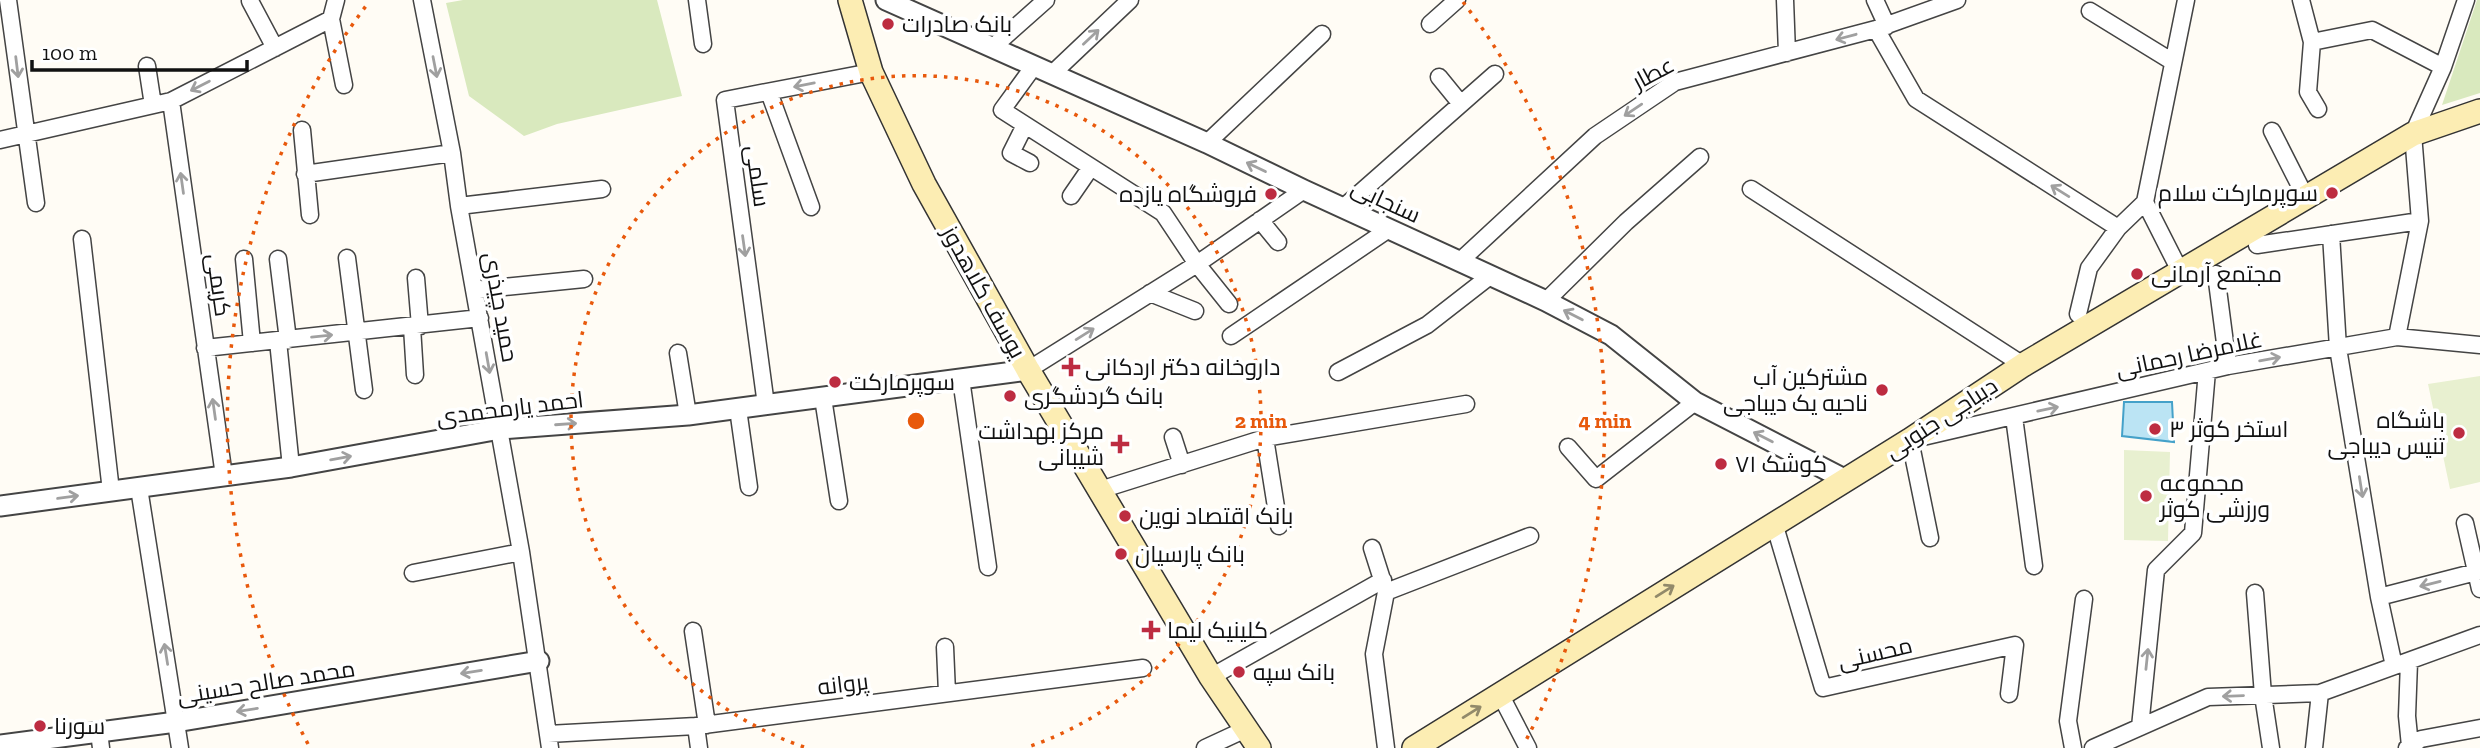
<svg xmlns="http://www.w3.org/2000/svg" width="2480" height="748" viewBox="0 0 2480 748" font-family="'Zilla Slab',Cairo,serif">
<rect width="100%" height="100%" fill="#fffcf5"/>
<path fill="#d9e9be" d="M463 0H657L682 96 557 124 524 136 469 96 446 3Z
M2477 0H2480V93L2442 105Z"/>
<path fill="#e8f0d0" d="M2480 376V482L2450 489 2428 384Z
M2124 450 2170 452 2168 541 2124 540Z"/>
<path fill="#bbe4f4" stroke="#44a1c9" stroke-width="2" d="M2124 402H2172L2174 442 2122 436Z"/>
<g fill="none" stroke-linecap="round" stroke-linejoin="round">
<defs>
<path id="minor" d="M8 0 36 203
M422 0 452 153 459 206 521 552 550 748
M697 0 703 44
M1785 0 1787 53
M1875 0 1887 26
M2301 0 2312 42 2308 92 2318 109
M250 1 275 48
M2090 11 2173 62
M331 19 344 85
M1430 24 1457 0
M1876 29 1916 99 2118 228
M2312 42 2372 30 2443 67
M993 47 1046 0
M147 66 153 105
M1034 66 1002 110 1163 213 1197 264 1229 304
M1052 74 1130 0
M1439 77 1461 104
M769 92 811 207
M171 101 224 476
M1025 125 1011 153 1030 163
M302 130 310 215
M2272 131 2306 198
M0 140 171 101 331 19 336 0
M1207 143 1322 34
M305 174 452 153
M1751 189 2023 365
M1071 196 1091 167
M459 206 602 189
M1344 207 1495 74
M1260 220 1278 242
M2331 234 2338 348 2379 597 2394 666
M82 239 111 491
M2257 245 2420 221
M347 258 364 390
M244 259 252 343
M278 259 288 340
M1459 262 1595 136 1675 82 1876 29 1957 0
M2181 273 2145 202 2186 0
M2216 274 2228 366
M416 278 420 326
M474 290 584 279
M1150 293 1195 311
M1546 301 1626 222 1700 157
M2078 314 2089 268 2118 228 2145 202
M412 327 415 375
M1231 336 1389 229
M2397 337 2420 221 2413 134 2443 67 2466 0
M278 341 291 467
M205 348 480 318
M678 353 688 415
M1028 370 1197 264 1304 190
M1338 372 1427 325 1490 276
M961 379 988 567
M823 398 839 501
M766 405 725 100 871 72
M738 409 749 487
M2014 417 2034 566
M1173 437 1182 465
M1265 438 1279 526
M1568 447 1596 479 1695 402
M139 488 180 748
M1100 490 1265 438 1466 404
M1774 523 1823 688 2015 645 2009 694
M2465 523 2480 589
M1930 538 1910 440 2228 366 2397 337 2480 345
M1372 548 1386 592 1374 654 1386 748
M413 573 521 552
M1386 592 1530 536
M2255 593 2263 695 2271 748
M2379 597 2480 571
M693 631 707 725
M945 647 947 693
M2409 662 2407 716 2410 746
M1211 677 1383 580
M1500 694 1528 748
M696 726 699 748
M2140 727 2156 570 2193 533 2207 371
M99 732 101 748
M548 734 696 726 1143 668
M1205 748 1246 729
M2073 748 2068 721 2084 599
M2093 748 2208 697 2320 693 2480 635
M2314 748 2320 693
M2407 748 2421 739 2480 728"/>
<path id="tertiary" d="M886 0 1207 143 1304 190 1546 301 1611 335 1695 402 1846 480
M0 506 291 467 500 429 688 415 1028 370
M0 745 176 722 539 661"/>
<path id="secondary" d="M850 0 871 72 924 184 1028 370 1211 677 1259 748
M1414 748 1910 440 2023 365 2413 134 2480 111"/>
</defs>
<use href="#minor" stroke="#444" stroke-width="19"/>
<use href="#tertiary" stroke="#444" stroke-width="23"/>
<use href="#secondary" stroke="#333" stroke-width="26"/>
<use href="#minor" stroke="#fff" stroke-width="16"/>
<use href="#tertiary" stroke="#fff" stroke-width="19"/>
<use href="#secondary" stroke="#fcedb3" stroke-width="23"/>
</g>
<defs><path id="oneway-shaft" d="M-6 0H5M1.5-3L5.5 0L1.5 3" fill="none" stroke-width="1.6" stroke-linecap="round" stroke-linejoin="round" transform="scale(1.75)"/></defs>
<g stroke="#a0a0a0">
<use href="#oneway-shaft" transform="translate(1091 37) rotate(-43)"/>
<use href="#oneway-shaft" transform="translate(1846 37) rotate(165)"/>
<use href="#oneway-shaft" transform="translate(17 67) rotate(83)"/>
<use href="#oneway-shaft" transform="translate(435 67) rotate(79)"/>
<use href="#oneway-shaft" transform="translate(804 85) rotate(169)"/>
<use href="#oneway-shaft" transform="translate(200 86) rotate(153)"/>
<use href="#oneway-shaft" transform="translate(1633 110) rotate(146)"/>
<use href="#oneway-shaft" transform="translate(1256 167) rotate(-154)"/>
<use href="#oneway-shaft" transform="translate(182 183) rotate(-98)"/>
<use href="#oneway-shaft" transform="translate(2060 191) rotate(-148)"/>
<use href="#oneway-shaft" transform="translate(744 246) rotate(82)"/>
<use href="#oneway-shaft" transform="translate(1573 315) rotate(-153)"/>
<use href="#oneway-shaft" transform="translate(1085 334) rotate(-32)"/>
<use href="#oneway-shaft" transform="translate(322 336) rotate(-6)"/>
<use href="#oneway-shaft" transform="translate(2270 359) rotate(-10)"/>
<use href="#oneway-shaft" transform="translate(488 363) rotate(80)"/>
<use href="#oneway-shaft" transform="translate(214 409) rotate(-98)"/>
<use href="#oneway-shaft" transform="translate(2048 409) rotate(-12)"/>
<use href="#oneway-shaft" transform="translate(566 424) rotate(-4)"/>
<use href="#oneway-shaft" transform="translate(1763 437) rotate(-153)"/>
<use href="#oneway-shaft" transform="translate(341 458) rotate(-10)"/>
<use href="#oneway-shaft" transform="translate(2361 487) rotate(81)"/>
<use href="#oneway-shaft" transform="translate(68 497) rotate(-8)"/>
<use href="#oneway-shaft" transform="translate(2430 584) rotate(166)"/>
<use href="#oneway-shaft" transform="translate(166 654) rotate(-99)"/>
<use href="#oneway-shaft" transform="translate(2147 659) rotate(-84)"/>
<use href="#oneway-shaft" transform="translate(471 672) rotate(171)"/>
<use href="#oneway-shaft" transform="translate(2233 696) rotate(178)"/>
<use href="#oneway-shaft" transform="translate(247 710) rotate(171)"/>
</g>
<g stroke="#928a6a">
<use href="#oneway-shaft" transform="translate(1665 591) rotate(-32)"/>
<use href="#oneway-shaft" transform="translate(1472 712) rotate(-32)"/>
</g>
<g fill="none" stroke="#e8590c" stroke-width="3.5" stroke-dasharray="3.5 7">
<path d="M804 747A345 345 0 1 1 1028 747"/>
<path d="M308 744A689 689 0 0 1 369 2M1463 2A689 689 0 0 1 1524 744"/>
</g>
<g fill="#bd2c41" stroke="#fff" stroke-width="2.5">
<circle cx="888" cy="24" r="7"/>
<circle cx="2332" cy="193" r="7"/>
<circle cx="1271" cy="194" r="7"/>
<circle cx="2137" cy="274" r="7"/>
<path d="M1067.5 356.5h7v7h7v7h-7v7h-7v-7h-7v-7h7z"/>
<circle cx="835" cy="382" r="7"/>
<circle cx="1882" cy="390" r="7"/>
<circle cx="1010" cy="396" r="7"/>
<circle cx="2155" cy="429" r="7"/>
<circle cx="2459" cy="433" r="7"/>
<path d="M1116.5 433.5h7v7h7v7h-7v7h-7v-7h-7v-7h7z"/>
<circle cx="1721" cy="464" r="7"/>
<circle cx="2146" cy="496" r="7"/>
<circle cx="1125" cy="516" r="7"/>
<circle cx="1121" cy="554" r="7"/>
<path d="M1147.5 619.5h7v7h7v7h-7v7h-7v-7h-7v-7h7z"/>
<circle cx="1239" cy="672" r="7"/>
<circle cx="40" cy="726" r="7"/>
</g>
<g text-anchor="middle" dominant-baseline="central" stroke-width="7" stroke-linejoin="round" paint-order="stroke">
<g font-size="23" fill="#111" stroke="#fff" text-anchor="start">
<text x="902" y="24">بانک صادرات</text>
<text x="2318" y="193" text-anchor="end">سوپرمارکت سلام</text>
<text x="1257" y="194" text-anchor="end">فروشگاه یازده</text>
<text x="2151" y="274">مجتمع آرمانی</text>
<text x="1085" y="367">داروخانه دکتر اردکانی</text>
<text x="1868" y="377" text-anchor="end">مشترکین آب<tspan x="1868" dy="26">ناحیه یک دیباجی</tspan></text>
<text x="849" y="382">سوپرمارکت</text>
<text x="1024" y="396">بانک گردشگری</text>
<text x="2445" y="420" text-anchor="end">باشگاه<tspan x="2445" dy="26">تنیس دیباجی</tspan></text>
<text x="2169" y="429">استخر کوثر ۳</text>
<text x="1104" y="431" text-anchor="end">مرکز بهداشت<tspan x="1104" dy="26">شیبانی</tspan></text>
<text x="1735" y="464">کوشک ۷۱</text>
<text x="2160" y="483">مجموعه<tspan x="2160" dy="26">ورزشی کوثر</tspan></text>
<text x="1139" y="516">بانک اقتصاد نوین</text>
<text x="1135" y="554">بانک پارسیان</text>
<text x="1167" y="630">کلینیک لیما</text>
<text x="1253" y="672">بانک سپه</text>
<text x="54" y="726">سورنا</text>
</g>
<g font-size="23" fill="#111" stroke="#fff">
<text transform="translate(1653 73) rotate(-28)">عطار</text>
<text transform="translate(758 176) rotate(82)">سلمی</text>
<text transform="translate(1386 201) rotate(25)">سنجابی</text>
<text transform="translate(219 285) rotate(82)">کریمی</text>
<text transform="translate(984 292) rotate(61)">یوسف کلاهدوز</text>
<text transform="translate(501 307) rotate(80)">حمید چیذری</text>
<text transform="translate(2189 354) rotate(-12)">غلامرضا رحمانی</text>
<text transform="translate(510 408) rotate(-7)">احمد یارمحمدی</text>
<text transform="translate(1941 418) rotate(-33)">دیباجی جنوبی</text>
<text transform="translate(1875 653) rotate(-13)">محسنی</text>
<text transform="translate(266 682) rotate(-9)">محمد صالح حسینی</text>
<text transform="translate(843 684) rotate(-7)">پروانه</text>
</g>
</g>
<circle cx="916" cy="421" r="10" fill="#e8590c" stroke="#fff" stroke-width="3.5"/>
<g font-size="21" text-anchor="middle" font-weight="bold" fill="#e8590c" stroke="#fff" stroke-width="7" stroke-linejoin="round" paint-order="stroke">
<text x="1261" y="428">2 min</text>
<text x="1605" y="428">4 min</text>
</g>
<path d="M32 60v10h215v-10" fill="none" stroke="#111111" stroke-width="3.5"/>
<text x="42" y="60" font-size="21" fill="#111111" stroke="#ffffff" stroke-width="5" paint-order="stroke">100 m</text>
</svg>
